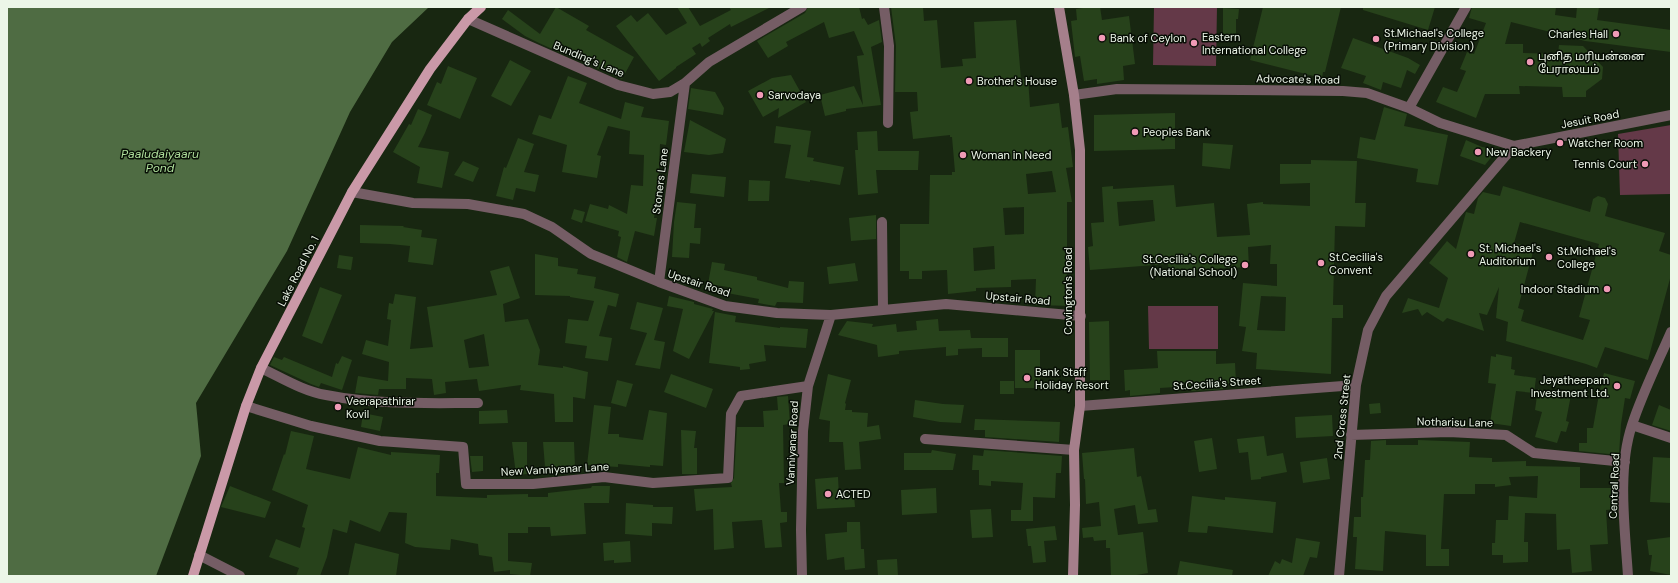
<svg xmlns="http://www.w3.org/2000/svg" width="1678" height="583" viewBox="0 0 1678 583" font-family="'DM Sans','Noto Sans Tamil',sans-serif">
<rect width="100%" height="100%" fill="#182711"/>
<path fill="#643948" d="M1154 7H1217L1216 66 1153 65Z
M1671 125V194L1620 195 1618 134Z
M1148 306H1218V349H1149Z"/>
<path fill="#4f6c43" d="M7 7H429L392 42 350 112 287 251 196 403 201 456 156 576H7Z"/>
<path fill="#27421b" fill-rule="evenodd" d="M556 7 589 26 586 30 634 57 622 79 594 67 596 63 574 50 570 57 539 43 525 36 502 19 508 10 540 34Z
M677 7H688L700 26 731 10 729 7H771L731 27 730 24 708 38 710 41 702 47 700 43 692 48 696 54 676 67V68L659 81 616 26 631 15 637 22 648 13 666 35 687 23Z
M808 7H859L862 19 864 18 868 25 879 20 882 42 871 47 881 105 846 109V111L825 116 820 95 854 86 863 105 857 56 864 55 854 31 829 38 824 22 786 42 788 46 768 58 757 41 805 13Z
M891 7H923L924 21 937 20 941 68 963 66 962 59 976 58 974 22 1016 20 1021 79 1028 78 1030 107 1059 103 1062 128 1068 127 1073 167 1066 168 1072 202H1067V256H1068L1069 268H1067L1066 296H1072V306L1035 305 1036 279 1011 280V287L976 288V291L948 294 947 270 922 271V279H909V271H900V224H929L930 175H952V172H955L952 137H950V135L913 139 910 112 918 111 917 92H895L896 46ZM1052 171 1056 192 1028 194 1026 174ZM1024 207V234L1005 235 1003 208ZM994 246 995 269 974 271 973 248Z
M1090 7H1100L1102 20 1129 16 1135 64 1123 66 1124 80 1097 84V79L1084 81 1080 56 1075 57 1071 21 1077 20 1076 9Z
M1263 7H1341L1325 72H1323L1322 78 1250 60Z
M1363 7H1435L1428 30 1363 10Z
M1472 7H1556L1555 15 1576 18 1577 7H1599L1597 20 1671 30V52L1585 41 1511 22 1505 44H1523V53L1558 54 1559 45 1583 46 1603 67 1602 79 1586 91V97H1563L1562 87 1519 86 1520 94H1485L1476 118 1436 102 1443 87 1457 92 1466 71 1460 69 1467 52 1474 54 1486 23 1469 18Z
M1223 8 1239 9 1238 19H1236V34H1223Z
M1353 38 1408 58 1420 65 1415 74 1407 70 1401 88 1383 82 1381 90 1363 83 1366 76 1341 68Z
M510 60 531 71 511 106 491 96Z
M448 66 477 78 460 119 427 105 437 82 441 84Z
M791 75 806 102 778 118 779 108 763 117 748 91 772 78Z
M568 76 587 83 579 103 621 119 625 102 644 107 641 117 669 121 666 145 660 144 658 190 654 218H657L654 236 635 231 627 262 617 257 621 237 618 236 619 231 585 221 590 204 608 209 609 205 627 214 631 185 643 186 644 155 629 154 630 131 608 126 597 155 601 156 597 178 562 172 567 145 532 134 539 115 551 119Z
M691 88 715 92 724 108 723 115 688 109Z
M1384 107 1407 114 1404 126 1448 135 1438 185 1416 182 1418 169 1357 158 1360 137 1375 140Z
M418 109 432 115 425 133 418 147 449 152 442 188 417 183 420 167 393 152 409 124 411 125Z
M1175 113V149L1094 151V115Z
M690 120 726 139 723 153 709 155 684 152Z
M776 126 811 131 807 157 814 158 813 161 844 167 840 185 810 180V182L785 178 791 145 774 143Z
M877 131 878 151H919L918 170H876L878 193 858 195 855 150H858L857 132Z
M518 138 534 144 524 172 539 175 535 192 516 188 513 200 496 196 504 167 506 168Z
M1466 140 1482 147 1498 149 1485 165 1460 156Z
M1203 143 1233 145 1230 169 1202 166Z
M1311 160 1357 161 1355 203H1366L1365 227 1335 226 1333 305H1343V318H1332L1331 374 1256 369 1257 353 1242 351 1246 327 1239 326 1243 283 1277 286V264H1270L1271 245 1248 247 1249 267 1169 271 1168 264 1090 270 1088 247 1093 246 1091 223 1104 222 1102 187 1113 186V189L1174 185 1176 207 1214 203 1217 237 1250 235 1247 204 1263 202V204L1310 206V183L1280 184V164H1311ZM1153 200 1155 221 1119 226 1117 202ZM1261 296 1286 297 1285 331 1257 330Z
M463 161 479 168 473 182 454 175Z
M692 174 726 177 724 197 690 193Z
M749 180 770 181 769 201H748Z
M1503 186 1590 212 1593 199 1598 196 1605 198 1608 204 1605 216 1665 233 1659 251 1671 255V275L1648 360 1605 347 1597 368 1586 364V362V364L1506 341 1508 322 1496 318 1499 287 1487 315 1479 313 1484 331 1447 318 1443 322 1427 312 1422 316 1418 309 1402 313 1408 298 1439 308 1448 278 1429 263 1447 241 1456 249 1466 212 1474 214 1478 198 1483 192 1500 196ZM1520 222 1599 244 1579 317 1590 320 1583 340 1521 321 1524 310 1518 308 1534 248 1514 243Z
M677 202 696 204 694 228H701L700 244 690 243 689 258 672 257 674 222Z
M574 209 585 212 582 223 571 219Z
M876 215V239L851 241 849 218Z
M360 225 404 226 403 227 422 230 421 237 437 239 433 265 408 262 410 246 390 244 360 243Z
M535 254 558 258V266L578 269 577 274 596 277 594 288 619 294 616 307 608 305 599 336 612 338 608 361 585 358 587 346 565 343 568 319 588 321 594 301 570 297V296L535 295Z
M339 255 353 257 351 270 337 268Z
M712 262 725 264 724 270 757 277V280L788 288 789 281 804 282 803 303 777 302 775 306 758 303 759 299 727 293 728 287 708 284Z
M855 263 858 281 829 284 827 267Z
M509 266 520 298 503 304 505 322 528 319 540 350 538 365 563 368V366L588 372 585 399 573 397V422H555L554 394 520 390 521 385 479 391 477 379 445 382 446 393 434 395 432 379 406 378V389H379L378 395 355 393 358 376 388 381 389 362 362 354 366 340 388 346 391 320 387 319 389 303 393 304 395 294 416 297 410 349 433 347 427 307 446 304 497 295 490 271ZM484 334 489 366 469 368 464 340Z
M320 287 342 295 322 344 302 336Z
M669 296 694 302V304L713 309 712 311H714L689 359 673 351 683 309 667 306Z
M637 302 663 308 654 340 665 342 660 369 635 365 647 333 630 329Z
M715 312 736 316 735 322 780 328V327L808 329 806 348 764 345 766 361 749 364 750 369 740 370V367L709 363Z
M938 319 939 331 970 330 971 338H1008V357H982V348L958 349V355L946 356V347L899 351V354L878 357 877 345 838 335 847 321 873 324 872 327 896 324 897 332 917 330 916 321Z
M1109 321 1110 380H1090L1089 322Z
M1015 350H1040V388H1015Z
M1157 351H1216V364L1235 363 1236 383 1223 384V389L1191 391V386L1160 388V393L1130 396V390L1125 391 1124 370 1158 368Z
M1496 354 1512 357 1511 369 1515 370 1514 375 1536 378 1534 393 1516 391 1511 426 1490 423 1496 384 1488 383 1491 356 1496 357Z
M342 356 352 360 342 390 321 383 319 387 311 384 270 365 274 357 282 360 284 357 332 377 336 363 338 364Z
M1604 373 1635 381 1630 399 1625 398 1621 424 1619 455 1579 451V443H1587V428H1593L1599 394Z
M671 374 713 389 706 408 664 392Z
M828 374 851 380 845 403 846 404 845 410H852V412L868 413 867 427 879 425 881 439 859 442 861 469 845 470 843 442H829L830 421 819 419Z
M617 380 633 384 626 407 611 403Z
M1000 381H1014V394H1000Z
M1538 389 1571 395 1566 421 1569 422 1566 432 1561 431 1557 443 1535 437 1542 412 1535 410Z
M788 396 790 424 783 425 784 483H779L781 512H787V522L780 523 782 547 765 548 762 520 732 522 734 548 714 550 713 509 696 511 694 489 732 487 731 483 734 478 737 427H764L763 411 778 410 777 397Z
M915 400 943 404 964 405 961 423 940 422 913 417Z
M1380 403 1381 413 1370 414 1369 404Z
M594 405 611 407 608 434H619V437L643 440 649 410 667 413 663 466 650 465V467L618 464V467L587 465Z
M1659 405 1671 410V431L1652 425Z
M507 410 508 423 479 424V411Z
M363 413 383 417 380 431 361 427Z
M1332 415 1333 436 1296 438 1295 417Z
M975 419 1060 422 1059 442 985 437V430H974Z
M681 430 696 431 694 448H697V474H682Z
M291 431 314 436 306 469 350 479 358 447 391 455V452L440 455 439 473H436V496L487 498V495L528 494V497H548V493L591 488 592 486H610L609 503H584L586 534 551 536 550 527H528V533H508V561L532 563 530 576 510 574V570L494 572 492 557 479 555 478 544 451 539 450 550 415 547 405 543 407 513 389 512 380 532 350 520 347 533 333 529 327 557 320 576H296L299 568 269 557 276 539 300 548 305 528 302 527 308 505 272 490 284 454 285 455Z
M1264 436 1267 456 1283 453 1287 472 1261 477V479L1251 480 1248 452 1239 453 1237 439Z
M1212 438 1217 469 1199 472 1194 441Z
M1386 440V445H1418V440L1470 442 1469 457 1492 458V462L1526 461V466L1580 467V488H1615V509L1606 510 1608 544 1590 545 1592 571 1572 573 1570 549 1557 550 1556 514 1525 513 1524 542H1528V562L1503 563V555H1492V543H1495L1496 520H1508L1509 496 1537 498 1538 476 1509 477 1511 485 1495 487V484H1475V494H1444L1441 549H1449V566H1426V535L1385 531 1383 571 1355 569 1357 537H1353L1354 517H1361V497H1363L1365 460H1370L1371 441Z
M512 442H527V474L516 475Z
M543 442H574L575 467H545Z
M1134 448 1137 477 1141 476 1148 510 1156 509 1158 522 1138 524 1135 505 1114 509 1118 535 1143 532 1148 573 1131 576H1111L1110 548H1106V540L1094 541 1093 537 1083 538 1082 528 1101 526 1099 502 1086 504 1085 479H1084L1082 453Z
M932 450 956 454 953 470H904V453H931Z
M984 450 1062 456 1061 473H1056L1055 498 1033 497V521H1011V510H1021L1023 483 991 481V486L979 485V470H972L973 455 983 456Z
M470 456H483V471L472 472Z
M1653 457 1671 458V503L1650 502Z
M1327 458 1330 479 1303 483 1300 462Z
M838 477 839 496 854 495 855 507 817 509 815 479Z
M230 486 271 502 265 518 221 507Z
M936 488 937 513 902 515 901 490Z
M1192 496 1225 500V497L1276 502 1273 533 1208 526 1207 533 1188 532Z
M626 503 653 505V507H673L672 524 652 523V536L625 534Z
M991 509 993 537 972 538 970 510Z
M847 522H860L861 549H864L865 568 845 570 844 557 827 560 825 534 847 532Z
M1055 526 1057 540 1044 541 1046 562 1033 563 1031 546H1028L1026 529Z
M1671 537V575L1650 571 1652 555H1649L1647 540Z
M1296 538 1320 542 1317 558 1310 557 1303 576H1268L1275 561 1280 564 1282 559 1292 563Z
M630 541 631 562 614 563V560L604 561 603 543Z
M355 543 399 554 396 576H348Z
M897 559 898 576H878L877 560Z
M1180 561 1233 570 1232 576H1177Z"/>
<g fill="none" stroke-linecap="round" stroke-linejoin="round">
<path stroke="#755d65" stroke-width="10" d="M884 7 889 46 888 123
M468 19 618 85 653 94 670 92 685 83 709 62 802 7
M1074 95 1117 89 1343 91 1367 93 1409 108 1440 123 1514 146 1671 115
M1409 108 1466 7
M352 192 413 203 468 204 524 214 552 227 591 254 659 282 725 306 777 313 831 315 946 304 1081 316
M882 222 883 309
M659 282 685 83
M261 368C282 378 303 391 326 395 376 405 427 403 478 403
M246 406 311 426 380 441 463 447 466 484H533L604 477 653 483 728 478 731 414 741 396 808 386
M1080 406 1356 385
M1632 425 1671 438
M1351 435 1449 432 1506 435 1534 453 1625 462
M925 439 1074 450
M199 555 240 576
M802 576 801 530 803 431 808 386 831 315
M1339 576 1356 385 1368 330 1386 296 1514 146
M1628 576C1625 529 1617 470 1632 425 1642 394 1658 362 1671 332"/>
<path stroke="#a57f8b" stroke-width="10" d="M1059 7 1074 95 1080 150V406L1074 450 1075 505 1073 576"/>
<path stroke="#ca99a8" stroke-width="10" d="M193 576 246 406 261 368 352 192 430 69 468 19 481 7"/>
</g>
<g fill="#f09ab6" stroke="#070e05" stroke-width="1.5">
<circle cx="1616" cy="34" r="4"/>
<circle cx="1102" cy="38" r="4"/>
<circle cx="1376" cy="39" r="4"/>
<circle cx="1194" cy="43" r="4"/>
<circle cx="1530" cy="62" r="4"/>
<circle cx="969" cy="81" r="4"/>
<circle cx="760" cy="95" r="4"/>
<circle cx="1135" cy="132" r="4"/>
<circle cx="1560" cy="143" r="4"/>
<circle cx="1478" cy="152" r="4"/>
<circle cx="963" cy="155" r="4"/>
<circle cx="1645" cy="164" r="4"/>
<circle cx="1471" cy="254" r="4"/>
<circle cx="1549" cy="257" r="4"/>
<circle cx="1321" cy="263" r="4"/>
<circle cx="1245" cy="265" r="4"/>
<circle cx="1607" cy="289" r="4"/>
<circle cx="1027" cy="378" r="4"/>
<circle cx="1617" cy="386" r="4"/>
<circle cx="338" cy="407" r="4"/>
<circle cx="828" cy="494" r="4"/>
</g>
<g text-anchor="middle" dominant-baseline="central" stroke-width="3" stroke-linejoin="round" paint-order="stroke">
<g font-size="11" fill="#ecf6e8" stroke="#070e05" text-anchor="start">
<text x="1384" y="33">St.Michael's College<tspan x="1384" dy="13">(Primary Division)</tspan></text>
<text x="1608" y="34" text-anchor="end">Charles Hall</text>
<text x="1202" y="37">Eastern<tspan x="1202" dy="13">International College</tspan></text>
<text x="1110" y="38">Bank of Ceylon</text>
<text x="1538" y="56">புனித மரியன்னை<tspan x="1538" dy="13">பேராலயம்</tspan></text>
<text x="977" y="81">Brother's House</text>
<text x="768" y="95">Sarvodaya</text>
<text x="1143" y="132">Peoples Bank</text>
<text x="1568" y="143">Watcher Room</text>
<text x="1486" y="152">New Backery</text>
<text x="971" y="155">Woman in Need</text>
<text x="1637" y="164" text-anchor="end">Tennis Court</text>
<text x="1479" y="248">St. Michael's<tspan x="1479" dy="13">Auditorium</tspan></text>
<text x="1557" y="251">St.Michael's<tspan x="1557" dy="13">College</tspan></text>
<text x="1329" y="257">St.Cecilia's<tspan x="1329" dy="13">Convent</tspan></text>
<text x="1237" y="259" text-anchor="end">St.Cecilia's College<tspan x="1237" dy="13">(National School)</tspan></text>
<text x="1599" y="289" text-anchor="end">Indoor Stadium</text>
<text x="1035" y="372">Bank Staff<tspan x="1035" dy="13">Holiday Resort</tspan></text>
<text x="1609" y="380" text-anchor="end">Jeyatheepam<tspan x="1609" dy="13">Investment Ltd.</tspan></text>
<text x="346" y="401">Veerapathirar<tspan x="346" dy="13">Kovil</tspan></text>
<text x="836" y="494">ACTED</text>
</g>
<g font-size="11" fill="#ecf6e8" stroke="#070e05">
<text transform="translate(589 59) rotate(23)">Bunding's Lane</text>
<text transform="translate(1298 79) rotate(1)">Advocate's Road</text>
<text transform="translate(1590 119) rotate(-11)">Jesuit Road</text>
<text transform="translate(660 181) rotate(-83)">Stoners Lane</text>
<text transform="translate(298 271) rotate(-63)">Lake Road No. 1</text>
<text transform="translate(699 283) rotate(18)">Upstair Road</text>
<text transform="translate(1068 291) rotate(-90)">Covington's Road</text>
<text transform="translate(1018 298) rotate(5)">Upstair Road</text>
<text transform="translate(1217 383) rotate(-4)">St.Cecilia's Street</text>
<text transform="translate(1342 417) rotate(-84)">2nd Cross Street</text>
<text transform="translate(1455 422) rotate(1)">Notharisu Lane</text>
<text transform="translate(792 443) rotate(-87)">Vanniyanar Road</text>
<text transform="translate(555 469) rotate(-3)">New Vanniyanar Lane</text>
<text transform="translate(1614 486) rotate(-88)">Central Road</text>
</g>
<g font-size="12" font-style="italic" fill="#afdf9c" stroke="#070e05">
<text x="160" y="154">Paaludaiyaaru<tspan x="160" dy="14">Pond</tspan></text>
</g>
</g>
<rect width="1678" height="583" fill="none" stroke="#ecf6e8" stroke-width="16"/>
</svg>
